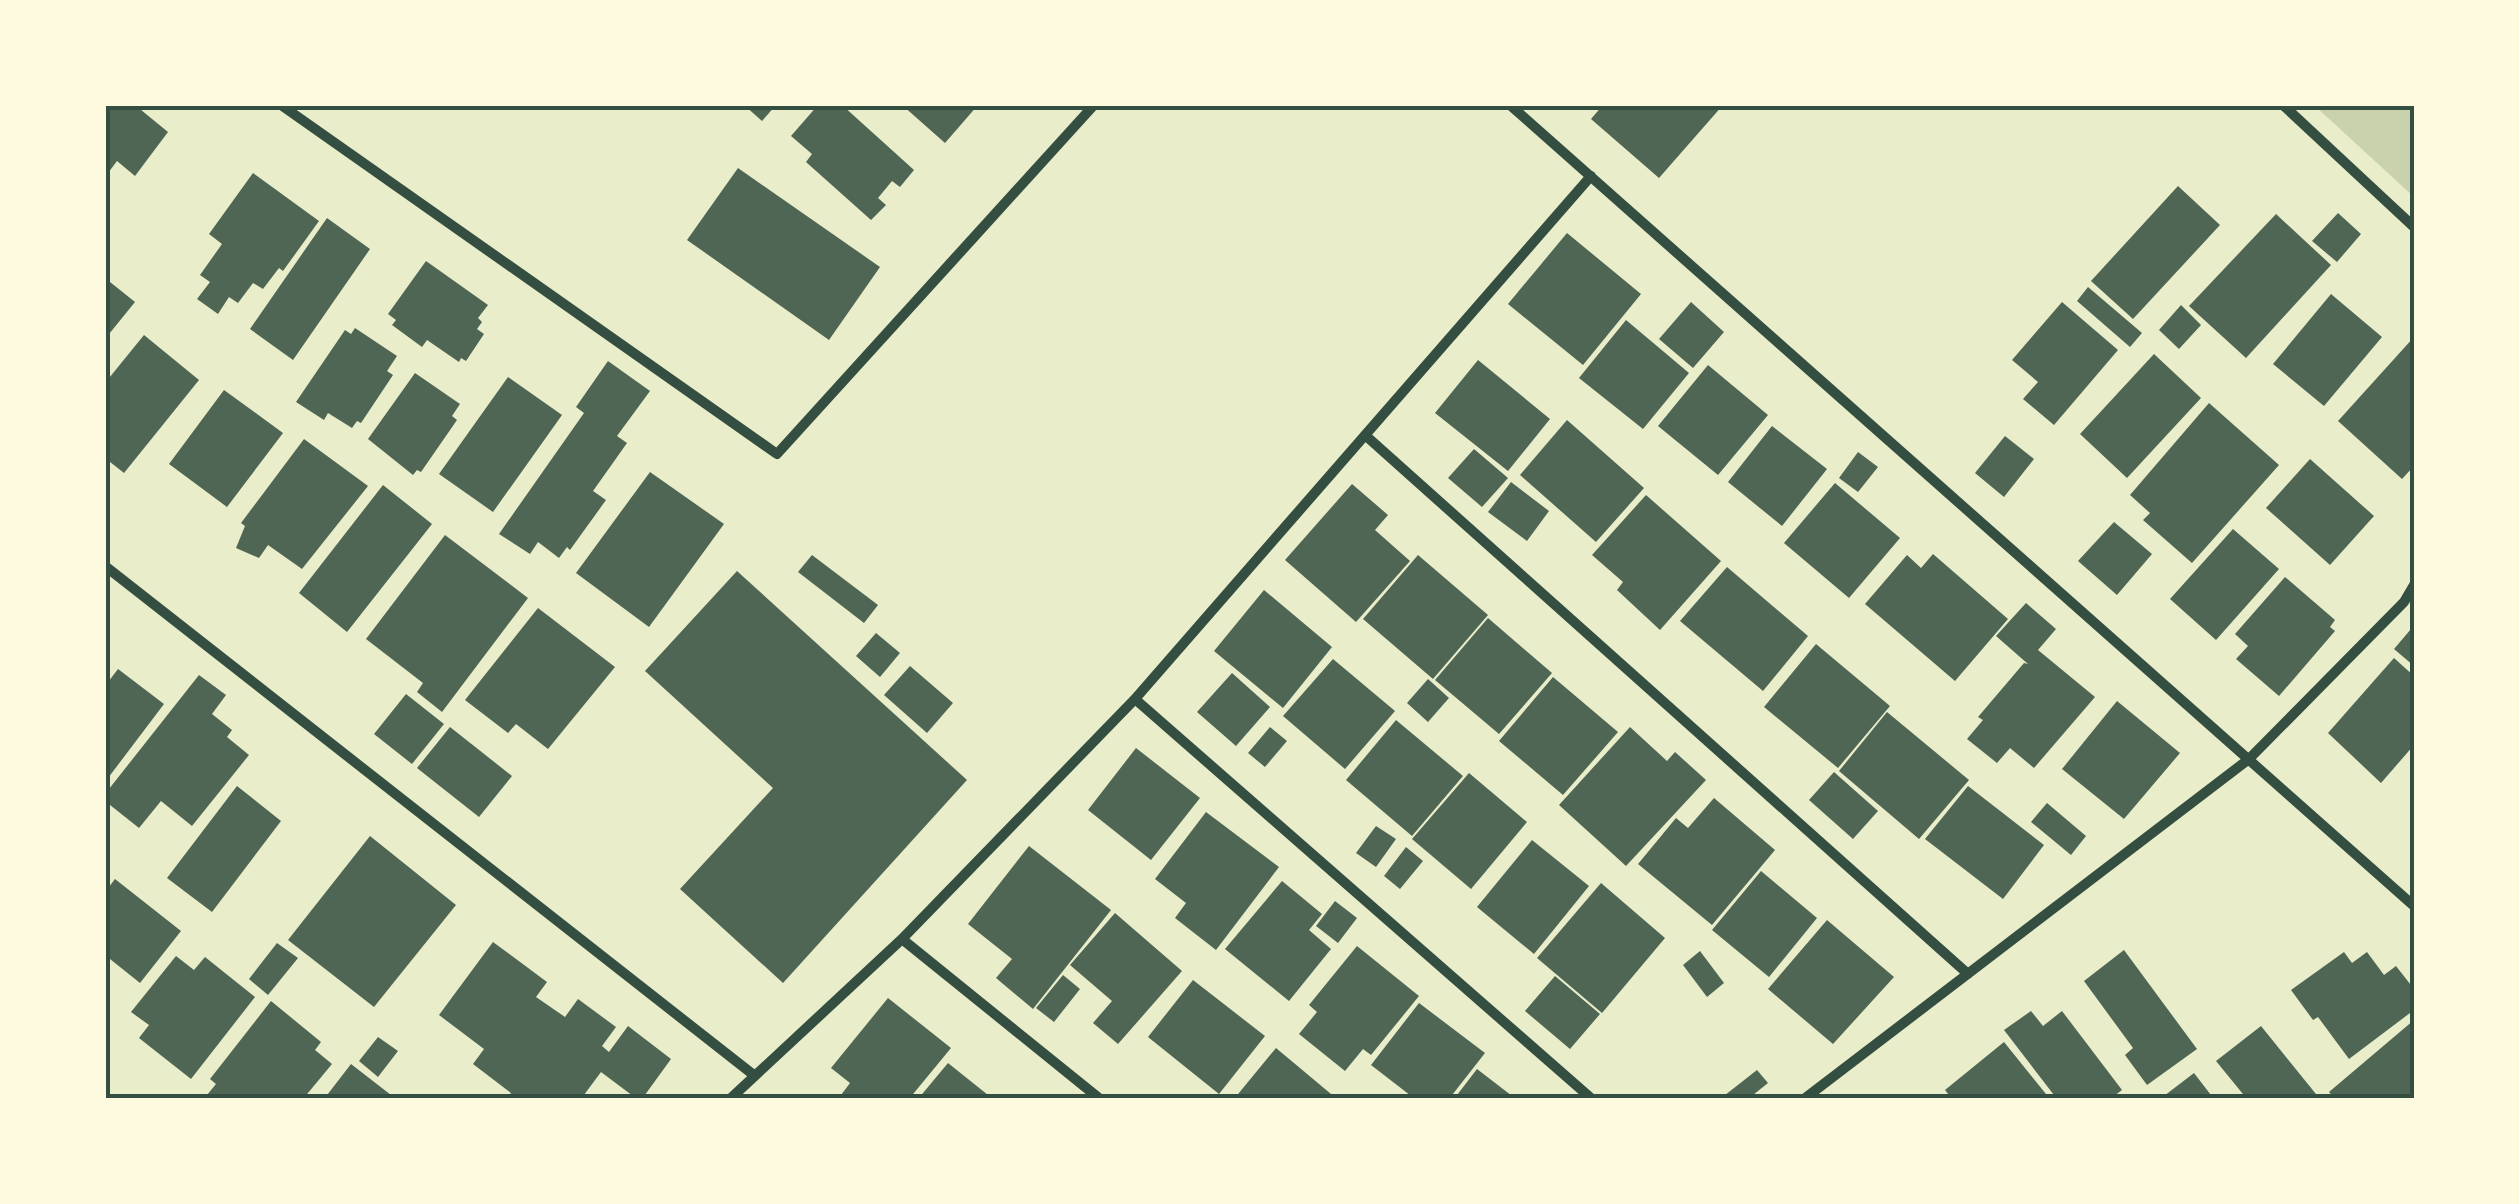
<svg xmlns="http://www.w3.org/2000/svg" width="2519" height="1204" viewBox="0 0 2519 1204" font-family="Arial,sans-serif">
<rect width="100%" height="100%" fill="#e9edc9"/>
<path fill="#cad2ad" d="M2314 105H2414V197Z"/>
<path fill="#4f6655" d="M105 105H135L168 132 135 176 117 161 105 177Z
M744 105H776L762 121Z
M818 105H842L914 170 900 187 892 181 878 198 886 205 871 220 806 162 812 154 791 136Z
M902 105H978L945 143Z
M1603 105H1723L1659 178 1591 119Z
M738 168 880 267 829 340 687 240Z
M253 173 319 221 283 271 279 268 263 289 253 283 238 303 229 297 218 314 197 299 210 282 200 275 222 244 209 234Z
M2178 186 2220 225 2133 319 2091 281Z
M2338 213 2361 234 2337 262 2312 241Z
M2276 214 2331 265 2246 358 2189 306Z
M327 218 370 249 293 360 250 329Z
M1567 233 1641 294 1583 365 1508 304Z
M426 261 488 305 478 318 482 322 477 329 484 334 466 361 461 358 459 362 427 340 422 347 392 325 396 320 388 314Z
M105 278 135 302 105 339Z
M2088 287 2142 333 2130 347 2077 301Z
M2331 294 2382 337 2324 406 2273 364Z
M1691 302 1724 332 1693 368 1659 339Z
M2062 302 2118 350 2054 425 2023 399 2038 382 2012 360Z
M2181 305 2201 325 2179 349 2159 330Z
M1626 320 1689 373 1643 429 1579 378Z
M355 328 397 356 387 371 393 375 361 423 357 421 352 428 328 413 324 420 296 402 345 330 351 334Z
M144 335 199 380 124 473 105 458V383Z
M2414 337V466L2402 479 2338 421Z
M2154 354 2201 398 2127 478 2080 434Z
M1478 360 1550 419 1508 471 1435 413Z
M608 361 650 391 617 436 627 443 593 491 606 500 570 550 567 547 559 558 538 542 530 554 499 534 584 413 576 407Z
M1708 365 1768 415 1718 475 1658 426Z
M415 373 460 404 452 416 457 420 421 472 417 470 413 475 368 439Z
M508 377 562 415 493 512 439 474Z
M224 390 283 433 227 507 169 464Z
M2209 403 2279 465 2192 563 2143 520 2150 513 2130 495Z
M1567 420 1644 488 1596 542 1520 475Z
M1772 426 1827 469 1782 526 1728 482Z
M2005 436 2034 459 2004 497 1975 473Z
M304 439 368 486 302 569 268 545 259 558 236 548 245 526 241 523Z
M1474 449 1508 478 1482 507 1448 478Z
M1858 452 1878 467 1858 492 1839 478Z
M2310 459 2374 516 2330 565 2266 508Z
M650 472 724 524 649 627 576 573Z
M1511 482 1549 511 1527 541 1488 512Z
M1835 483 1900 538 1849 598 1784 543Z
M1352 484 1388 515 1375 530 1410 561 1356 622 1285 560Z
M383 485 432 524 347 632 299 593Z
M1646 495 1721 561 1660 630 1617 590 1623 582 1592 555Z
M2114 522 2152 554 2117 595 2078 561Z
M2233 529 2279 569 2216 640 2170 599Z
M445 535 528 598 442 712 417 692 423 683 366 639Z
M1933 554 2008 619 1955 681 1865 604 1907 555 1921 568Z
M812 555 878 605 864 623 798 572Z
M1418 555 1488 615 1433 679 1363 619Z
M1727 567 1808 636 1763 691 1680 621Z
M737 571 967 780 783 983 680 889 773 788 645 671Z
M2285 577 2335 620 2330 627 2335 631 2279 696 2236 659 2248 646 2235 634Z
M1264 590 1332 647 1283 708 1214 651Z
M2026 603 2056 629 2038 650 2095 697 2034 768 2010 748 1997 763 1967 739 1983 720 1978 717 2024 663 2028 664 1996 636Z
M538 608 615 667 548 749 516 724 508 733 465 700Z
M1488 618 1552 673 1499 734 1435 680Z
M2411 629 2414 632V666L2394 649Z
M876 633 900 653 880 677 856 656Z
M1816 644 1890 706 1838 768 1764 707Z
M2394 658 2414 676V745L2381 783 2328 733Z
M1333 659 1395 711 1345 769 1283 716Z
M910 666 953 703 927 733 884 695Z
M118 669 164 704 105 782V686Z
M1232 673 1270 707 1236 746 1197 712Z
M199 675 226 695 212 714 232 730 227 737 249 755 192 826 161 801 139 828 105 801V794Z
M1553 677 1618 732 1563 795 1499 741Z
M1428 679 1449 698 1428 722 1407 703Z
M406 694 444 724 412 764 374 734Z
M2117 701 2180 753 2124 819 2062 769Z
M1887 712 1969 780 1919 839 1839 771Z
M1396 720 1463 776 1412 836 1346 780Z
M450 727 512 776 479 817 417 768Z
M1270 727 1287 741 1265 767 1248 753Z
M1630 727 1667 761 1675 752 1706 780 1626 866 1559 805Z
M1136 748 1200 798 1151 860 1088 810Z
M1834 772 1878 811 1853 839 1809 800Z
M1469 773 1527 822 1471 889 1412 839Z
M237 786 281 821 212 912 167 878Z
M1968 786 2044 845 2003 899 1925 839Z
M1714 798 1775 850 1712 925 1638 864 1676 818 1688 828Z
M2047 803 2086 836 2071 855 2031 822Z
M1206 812 1279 867 1216 950 1175 918 1186 903 1155 879Z
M1376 826 1396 839 1376 867 1356 853Z
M370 836 456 905 374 1007 288 940Z
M1532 840 1589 886 1534 954 1477 907Z
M1029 846 1111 910 1033 1009 996 978 1012 959 968 924Z
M1406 847 1423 861 1400 889 1384 876Z
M1761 871 1817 918 1769 977 1712 930Z
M115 879 181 931 140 983 105 955V892Z
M1282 881 1322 914 1309 930 1331 949 1289 1001 1225 949Z
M1601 883 1665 938 1602 1013 1537 958Z
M1335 901 1357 918 1338 943 1316 926Z
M1115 913 1182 971 1118 1044 1093 1023 1112 1001 1070 965Z
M1827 920 1894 977 1833 1044 1768 989Z
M493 942 547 982 536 997 565 1017 578 999 616 1027 602 1046 609 1052 628 1026 671 1059 642 1099H637L601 1072 581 1099H507L511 1093 473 1064 484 1049 439 1015Z
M277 943 298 958 268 995 249 979Z
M1357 946 1419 996 1371 1055 1363 1049 1345 1071 1299 1034 1317 1012 1309 1005Z
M2124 950 2197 1049 2147 1085 2125 1055 2133 1048 2084 981Z
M1700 951 1724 983 1707 997 1683 965Z
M2344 952 2352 963 2367 952 2384 975 2396 966 2414 989V1010L2349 1059 2318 1017 2313 1020 2291 990Z
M176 956 194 970 205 957 255 997 191 1079 139 1038 149 1025 131 1012Z
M1063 975 1080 989 1054 1022 1036 1008Z
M1555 976 1600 1014 1570 1049 1525 1011Z
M1193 980 1265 1036 1219 1094 1148 1037Z
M888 998 951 1048 909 1099H838L850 1083 831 1068Z
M271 1001 321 1042 315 1050 332 1064 303 1099H212L207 1095 216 1084 210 1079Z
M1419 1003 1485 1053 1449 1099H1415L1371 1065Z
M2031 1011 2043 1026 2062 1011 2122 1090 2110 1099H2057L2004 1030Z
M2414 1020V1099H2335L2329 1092Z
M2261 1026 2320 1099H2247L2216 1061Z
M378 1037 398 1051 378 1077 359 1061Z
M2004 1042 2050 1099H1952L1945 1090Z
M1276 1048 1337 1099H1234Z
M948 1063 993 1099H918Z
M351 1064 391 1095 388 1099H324Z
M1477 1069 1516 1099H1454Z
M1757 1070 1768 1083 1748 1099H1720Z
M2194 1073 2214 1099H2160Z"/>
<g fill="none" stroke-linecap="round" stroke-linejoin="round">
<path stroke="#344e41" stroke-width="10" d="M281 105 777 454 1094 105
M1510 105 2414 906
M2283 105 2414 227
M1365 435 1968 974
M105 566 755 1076
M1135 699 1592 1099
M902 939 1100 1099
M730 1099 902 939 1135 699 1591 176
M1804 1099 2249 759 2404 602 2414 585"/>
</g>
<rect width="2519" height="1204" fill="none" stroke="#fefae0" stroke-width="215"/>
<rect x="108" y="108" width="2304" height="988" fill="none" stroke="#344e41" stroke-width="4"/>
</svg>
